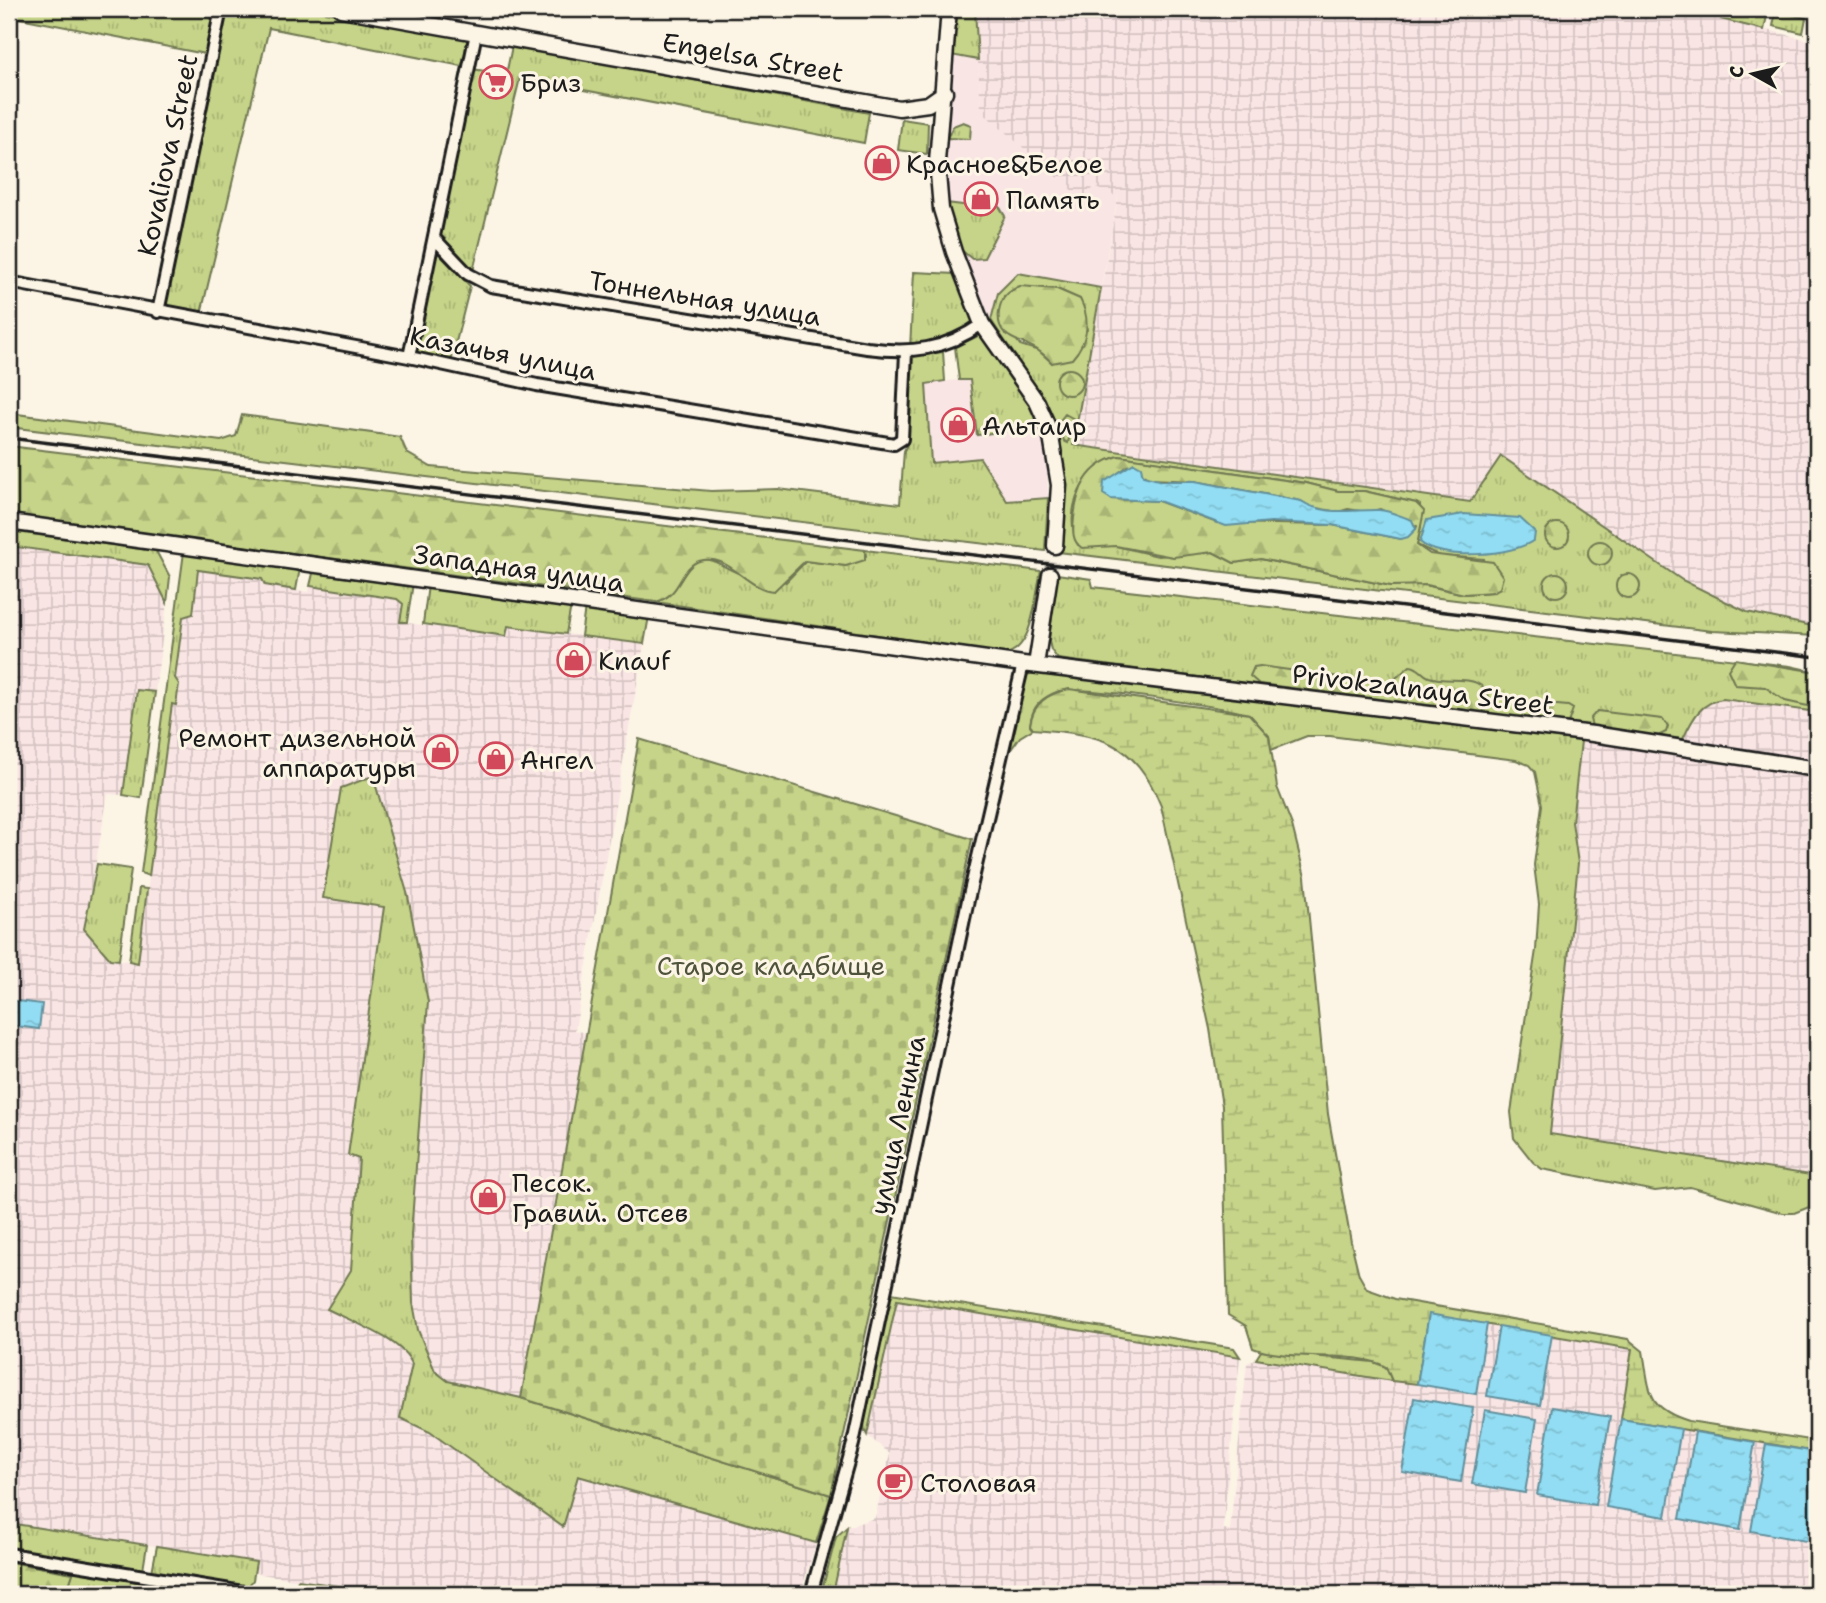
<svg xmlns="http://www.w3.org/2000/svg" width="1826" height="1603" viewBox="0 0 1826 1603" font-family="'Shantell Sans',sans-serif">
<defs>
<pattern id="industrial-grid" width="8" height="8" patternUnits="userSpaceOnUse" patternTransform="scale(1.75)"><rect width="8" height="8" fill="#f9e5e4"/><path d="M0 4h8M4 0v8" fill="none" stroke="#d5c4c3"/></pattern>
<pattern id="grass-tufts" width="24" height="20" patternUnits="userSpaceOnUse" patternTransform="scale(1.75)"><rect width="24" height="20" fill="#c5d488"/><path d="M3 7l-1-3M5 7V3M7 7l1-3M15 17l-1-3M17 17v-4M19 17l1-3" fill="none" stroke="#a9b575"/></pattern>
<pattern id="forest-firs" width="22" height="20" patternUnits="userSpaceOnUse" patternTransform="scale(1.75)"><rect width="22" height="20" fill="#c5d488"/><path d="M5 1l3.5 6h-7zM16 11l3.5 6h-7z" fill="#a9b575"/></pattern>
<pattern id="wetland-marsh" width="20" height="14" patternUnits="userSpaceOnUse" patternTransform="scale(1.75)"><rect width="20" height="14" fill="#c5d488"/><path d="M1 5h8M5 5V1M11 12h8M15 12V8" fill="none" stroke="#a9b575"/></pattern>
<pattern id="cemetery-stones" width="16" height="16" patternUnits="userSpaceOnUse" patternTransform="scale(1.75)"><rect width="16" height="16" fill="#c5d488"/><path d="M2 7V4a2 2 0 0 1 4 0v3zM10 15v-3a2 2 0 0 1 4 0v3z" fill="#a9b575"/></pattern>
<pattern id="water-ripples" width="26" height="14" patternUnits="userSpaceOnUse" patternTransform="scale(1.75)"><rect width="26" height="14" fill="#92ddf3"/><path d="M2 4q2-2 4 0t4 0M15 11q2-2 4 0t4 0" fill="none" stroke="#7dbdd0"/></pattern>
</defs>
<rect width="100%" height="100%" fill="#fcf5e5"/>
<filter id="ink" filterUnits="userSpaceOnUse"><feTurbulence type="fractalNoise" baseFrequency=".0143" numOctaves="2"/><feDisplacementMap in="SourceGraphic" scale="14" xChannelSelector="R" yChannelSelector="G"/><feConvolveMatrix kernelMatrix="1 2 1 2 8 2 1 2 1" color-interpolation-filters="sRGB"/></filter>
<g filter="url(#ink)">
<path fill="#f9e5e4" d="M951 55 978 60 981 111 1092 187 1118 196 1101 288 1018 273 998 293 991 320 967 267 946 203 942 165Z
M970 379 1041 426 1047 449 1048 498 1007 501 980 459 931 463 926 383Z"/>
<path fill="url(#industrial-grid)" d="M1054 9H1680L1817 42V627L1747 612 1682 580 1501 456 1470 502 1073 445 1118 197 1093 187 1090 195 1081 198 981 111 975 14 1053 17Z
M9 546 148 565 167 603 155 692 137 690 123 795 108 794 84 929 110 959 138 962 172 703 176 704 179 684 175 678 183 617 193 614 198 569 263 579 265 585 296 590 309 592 310 586 397 599 403 603 400 622 506 636 507 626 644 644 575 1030 586 1033 521 1398 448 1381 435 1371 418 1329 413 1303 411 1235 428 1002 408 896 372 776 323 898 384 906 348 1155 359 1159 351 1270 328 1308 400 1347 409 1357 412 1364 400 1418 430 1432 563 1526 577 1476 816 1543 800 1594H387L255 1573V1562L9 1523Z
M1723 699 1817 712V760L1683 739 1704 706Z
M1581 741 1817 778V1176L1550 1134 1578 863 1572 822Z
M897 1300 1240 1357 1223 1529 1230 1530 1247 1363 1256 1359 1416 1384 1429 1314 1633 1349 1621 1419 1817 1452V1594H833L847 1527 875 1518 890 1454 867 1435Z"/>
<path fill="url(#grass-tufts)" stroke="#707852" stroke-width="2" fill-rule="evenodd" d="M9 9H215L205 54 9 16Z
M227 9H308L468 38 462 66 269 28 201 314 164 308Z
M953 9H975L978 60 951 55Z
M1726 9 1768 11 1764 30 1721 19Z
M1776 11 1806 18 1803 33 1773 26Z
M512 46 869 113 864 143 520 78 473 271 439 236 473 69 506 75Z
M902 119 928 123 927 154 898 150Z
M963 122 971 125 970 139 947 138 953 126Z
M990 191 1005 216 984 258 972 259 960 249 946 203 987 208Z
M436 251 470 286 451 362 415 354Z
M914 272 956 274 976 323 958 336 910 348Z
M1018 273 1101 288 1073 445 1470 502 1501 456 1682 580 1747 612 1817 627V636L1712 631 1059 552C1062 520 1068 486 1062 454 1054 404 1018 362 991 320L998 293ZM1057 289 1080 299 1087 330 1052 363 1039 351 1020 345 999 315 1004 296ZM1119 456 1306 483 1338 491H1364L1416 503 1420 505 1421 526 1417 545 1440 556 1484 559 1494 592 1464 594 1420 584 1391 586 1260 559 1234 563 1213 552 1158 556 1116 546 1078 545C1062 512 1083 466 1119 456Z
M982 334 1028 398 1041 426 977 435 970 380H959L955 347Z
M943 352 945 381 926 384 931 463 980 458 1007 501 1048 498 1045 551 9 427V413L221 441 236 436 242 415 400 437 407 453 431 467 711 491 778 489 900 504 904 451 908 442 910 356Z
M9 531 156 551 170 577 167 603 148 565 9 546Z
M865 550 1041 571C1035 596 1034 649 1005 654L656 602C676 596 677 582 689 568 705 549 722 567 738 573 752 579 771 579 786 582L806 561 846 566 866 556Z
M184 552 300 568 296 590 265 585 262 579 198 570 193 614 183 617 175 678 179 684 176 705 172 704 149 876 141 873Z
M314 569 413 583 407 622H400L403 604 397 599 310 586Z
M1057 574 1091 579 1093 587 1790 666 1817 672V712L1723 699C1700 702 1692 720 1683 739L1058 659 1051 650 1049 641Z
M428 585 571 605 566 634 508 626 506 636 423 624Z
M585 607 649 616 644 644 581 636Z
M1036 671 1581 741 1572 822 1578 863 1550 1134 1817 1176V1204L1794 1213H1783L1690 1187 1655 1191 1542 1169 1533 1162 1514 1138 1511 1112 1536 950 1539 904 1534 865 1542 805 1535 772 1529 765 1516 760 1330 736H1307L1271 750 1269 736 1249 714C1222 707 1079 685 1059 691 1041 698 1032 706 1030 725L1033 729 1020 737 1007 755 1024 680 1027 675Z
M137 690 155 692 141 798 123 795Z
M373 776 408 896 428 1002 411 1235 413 1303 418 1330 435 1371 448 1381 521 1398 831 1495 816 1543 578 1476 563 1527 430 1432 400 1418 412 1364C403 1340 351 1321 327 1309L351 1270 359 1159 348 1155 384 907 323 898 341 788Z
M97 864 131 869 119 960 110 959 84 929Z
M139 888 147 889 138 963 129 961Z
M891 1293 1234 1348 1240 1357 897 1300 867 1435 863 1427Z
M1261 1351 1373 1362 1386 1367 1392 1381 1256 1359Z
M9 1523 147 1545 143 1570 9 1548Z
M847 1527 833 1594H821L836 1537Z
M157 1546 256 1562 253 1580 247 1588 152 1572Z
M9 1559 210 1594H66L73 1573 9 1562Z
M298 1580 358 1589 353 1594H295Z"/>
<path fill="url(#forest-firs)" stroke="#707852" stroke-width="2" fill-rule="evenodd" d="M1020 286 1057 289 1080 299C1091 320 1088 341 1072 359L1052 363C1048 359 1044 354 1039 351 1022 339 995 341 999 311 1001 297 1009 291 1020 286Z
M1056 382a13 13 0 1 1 26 0a13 13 0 1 1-26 0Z
M1065 414 1074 419 1068 443 1064 441 1059 422Z
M9 446 865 550V560L846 566 805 561 774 591C746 590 728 551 699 561 679 568 682 595 656 602L9 515Z
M1119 456 1306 483 1338 491H1364L1416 503 1424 511 1417 545 1430 554 1493 562 1503 577 1500 588 1493 592 1464 594 1427 585 1391 586 1261 559 1234 563 1213 552 1173 557 1116 546 1082 548C1071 541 1073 529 1074 518 1077 489 1087 465 1119 456ZM1128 466 1150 479 1195 481 1301 501 1311 507 1338 512 1348 509 1367 512 1380 509 1417 526 1416 529 1401 539 1332 525 1217 523 1158 501 1111 499 1118 473Z
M1545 535a12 12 0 1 1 24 0a12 12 0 1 1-24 0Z
M1588 553a12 12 0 1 1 24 0a12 12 0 1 1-24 0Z
M1544 585a12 12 0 1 1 24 0a12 12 0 1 1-24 0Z
M1616 586a12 12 0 1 1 24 0a12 12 0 1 1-24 0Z
M1735 659 1817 672V708L1785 701 1765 687 1735 685 1728 670Z
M1260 666 1383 683 1391 682 1410 666C1420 667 1421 674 1429 677 1453 685 1483 669 1491 703L1483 712 1259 684 1250 676 1254 667Z
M1524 702 1568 706 1573 709 1568 723 1523 717 1520 708Z
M1597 711 1662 719 1668 726 1666 732 1658 736 1592 726 1590 719Z
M9 1562 73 1573 66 1594H9Z"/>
<path fill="url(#wetland-marsh)" stroke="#707852" stroke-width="2" d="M1069 689 1249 714 1269 736 1277 787 1292 825 1305 877 1328 1114 1351 1242 1359 1275 1367 1289 1395 1299 1628 1339 1643 1351C1650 1391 1646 1408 1689 1421L1817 1441V1452L1621 1419 1632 1349 1429 1315 1417 1384 1392 1381 1386 1367C1355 1349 1291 1363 1253 1348L1246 1326 1228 1315 1222 1106 1210 1029 1161 806C1134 739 1099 734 1033 729L1030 725C1033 703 1047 694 1069 689Z"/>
<path fill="url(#cemetery-stones)" stroke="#707852" stroke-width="2" d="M639 739 972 839 831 1495 521 1398Z"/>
<path fill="url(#water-ripples)" stroke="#63909d" stroke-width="2" d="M1134 463 1141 467 1143 476 1162 481H1195L1301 501C1326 517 1352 509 1379 510 1389 510 1402 517 1412 520L1416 529 1408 537 1401 539 1332 525 1271 522 1226 526 1159 501 1111 499 1103 494 1104 482Z
M1464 514 1520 518 1535 532 1534 540C1514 556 1439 561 1420 542L1427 520Z
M9 1000 42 1004 39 1029 9 1025Z
M1429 1314 1487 1324 1476 1394 1417 1384Z
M1499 1326 1552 1335 1540 1405 1487 1396Z
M1414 1398 1473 1408 1461 1482 1402 1472Z
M1552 1407 1610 1417 1595 1505 1537 1495Z
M1485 1410 1537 1419 1525 1493 1472 1484Z
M1621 1419 1681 1429 1666 1517 1606 1507Z
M1695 1432 1755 1442 1740 1530 1680 1519Z
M1766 1444 1817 1452V1543L1751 1531Z"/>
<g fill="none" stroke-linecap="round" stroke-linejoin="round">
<path stroke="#dad4c7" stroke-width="14" stroke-dasharray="14 7" stroke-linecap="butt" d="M1050 575 1055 546"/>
<defs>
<path id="street" d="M434 238 468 274 491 286 867 348C911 354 945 350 982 324
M9 282 409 357 537 385 894 444 902 439 906 352
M158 312 221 9
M409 357 476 33
M9 1554 255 1594
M811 1594 853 1444 968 900 1023 664"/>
<path id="secondary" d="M341 9 899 108 928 104 945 92
M949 9 937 162 941 209 954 252 982 324 1037 402 1050 431 1059 485 1055 546
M9 522 1023 664 1593 734 1817 769
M1036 665 1050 575"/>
</defs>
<use href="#street" stroke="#1c1c1c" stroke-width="16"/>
<use href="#secondary" stroke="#1c1c1c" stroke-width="19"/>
<use href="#street" stroke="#fcf5e5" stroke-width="10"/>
<use href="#secondary" stroke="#fcf5e5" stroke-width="14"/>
<path stroke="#1c1c1c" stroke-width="3.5" d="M9 438 1817 657"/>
</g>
</g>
<defs>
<symbol id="supermarket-ring" viewBox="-11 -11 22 22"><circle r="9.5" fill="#fcf5e5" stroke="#d1495b" stroke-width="1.5"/><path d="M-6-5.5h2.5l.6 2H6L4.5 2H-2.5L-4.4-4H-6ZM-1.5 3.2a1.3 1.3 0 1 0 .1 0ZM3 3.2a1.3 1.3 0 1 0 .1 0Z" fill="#d1495b"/></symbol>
<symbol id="shop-ring" viewBox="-11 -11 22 22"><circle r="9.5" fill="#fcf5e5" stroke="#d1495b" stroke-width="1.5"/><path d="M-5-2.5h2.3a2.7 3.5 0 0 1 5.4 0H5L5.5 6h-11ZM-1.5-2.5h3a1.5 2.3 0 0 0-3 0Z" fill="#d1495b"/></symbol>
<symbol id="cafe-ring" viewBox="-11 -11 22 22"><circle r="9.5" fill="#fcf5e5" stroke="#d1495b" stroke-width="1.5"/><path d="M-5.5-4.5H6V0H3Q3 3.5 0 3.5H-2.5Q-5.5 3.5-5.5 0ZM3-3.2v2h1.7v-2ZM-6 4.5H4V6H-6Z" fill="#d1495b"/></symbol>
</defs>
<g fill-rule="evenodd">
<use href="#supermarket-ring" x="477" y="63" width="38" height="38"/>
<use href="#shop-ring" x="863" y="144" width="38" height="38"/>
<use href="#shop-ring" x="962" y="180" width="38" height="38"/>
<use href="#shop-ring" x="939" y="406" width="38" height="38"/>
<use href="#shop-ring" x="555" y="641" width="38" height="38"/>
<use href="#shop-ring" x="422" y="733" width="38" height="38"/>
<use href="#shop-ring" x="477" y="740" width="38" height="38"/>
<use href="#shop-ring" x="469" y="1178" width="38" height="38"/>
<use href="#cafe-ring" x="876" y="1463" width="38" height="38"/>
</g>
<g text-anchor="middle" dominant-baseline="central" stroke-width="6" stroke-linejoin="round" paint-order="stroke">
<g font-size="26" fill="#1c1c1c" stroke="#fcf5e5">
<text transform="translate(753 57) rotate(10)">Engelsa Street</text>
<text transform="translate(167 155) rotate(-78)">Kovaliova Street</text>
<text transform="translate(705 298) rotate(9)">Тоннельная улица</text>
<text transform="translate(503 353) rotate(11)">Казачья улица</text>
<text transform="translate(519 568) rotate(8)">Западная улица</text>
<text transform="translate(1423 689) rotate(7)">Privokzalnaya Street</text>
<text transform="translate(897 1125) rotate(-78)">улица Ленина</text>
</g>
<g font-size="26" fill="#1c1c1c" stroke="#fcf5e5" text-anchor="start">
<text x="520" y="82">Бриз</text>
<text x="906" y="163">Красное&amp;Белое</text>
<text x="1006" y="199">Память</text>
<text x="982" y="425">Альтаир</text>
<text x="598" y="660">Knauf</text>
<text x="416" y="737" text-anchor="end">Ремонт дизельной<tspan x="416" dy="30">аппаратуры</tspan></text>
<text x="520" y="759">Ангел</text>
<text x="512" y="1182">Песок.<tspan x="512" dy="30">Гравий. Отсев</tspan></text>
<text x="920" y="1482">Столовая</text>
</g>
<g font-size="26" fill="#4f533c" stroke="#fcf5e5">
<text x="771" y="965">Старое кладбище</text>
</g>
</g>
<rect width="1826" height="1603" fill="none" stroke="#fcf5e5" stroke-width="35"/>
<rect x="18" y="18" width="1791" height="1568" fill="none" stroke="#1c1c1c" stroke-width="2.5" filter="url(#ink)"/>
<g transform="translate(1753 74) rotate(278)" stroke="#fcf5e5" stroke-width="5" paint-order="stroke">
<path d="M0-5L12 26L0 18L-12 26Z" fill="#1c1c1c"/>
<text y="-10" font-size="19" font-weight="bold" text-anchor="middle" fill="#1c1c1c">С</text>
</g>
</svg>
